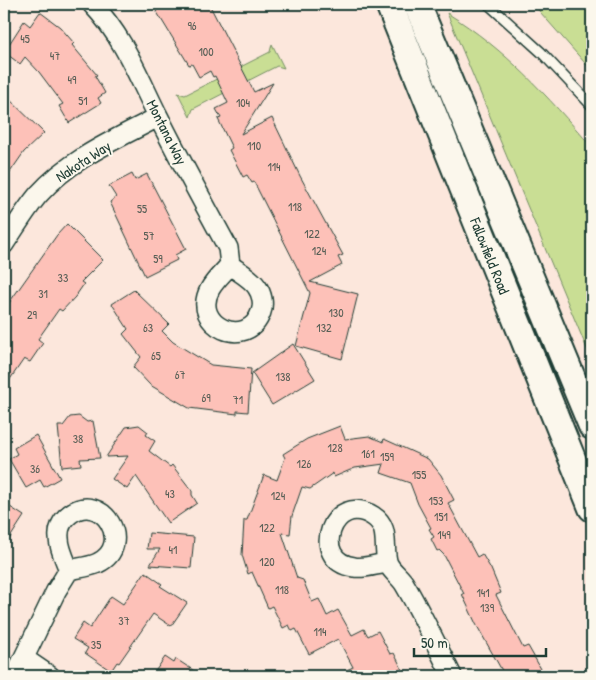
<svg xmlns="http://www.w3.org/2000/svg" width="596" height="680" viewBox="0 0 596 680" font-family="'Patrick Hand',sans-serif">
<rect width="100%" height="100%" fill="#fce7dc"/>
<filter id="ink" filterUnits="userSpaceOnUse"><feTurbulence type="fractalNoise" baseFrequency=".02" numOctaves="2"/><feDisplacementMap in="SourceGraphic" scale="10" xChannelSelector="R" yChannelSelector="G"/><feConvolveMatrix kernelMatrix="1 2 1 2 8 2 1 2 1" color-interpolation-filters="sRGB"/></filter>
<g filter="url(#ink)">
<path fill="#c9de94" stroke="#748e64" d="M533 4H585L592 9V71Z
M447 13C507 50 546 95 592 147V361Z
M272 44 284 68 277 66 193 109 190 117 178 93 185 95 270 52Z"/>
<path fill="#fdc1b8" stroke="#1f3d34" d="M152 4H209L254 92 273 83 241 134 272 118 300 176 343 255 338 257 342 265 310 282 358 294 342 359 296 346 310 293 254 182 252 183 247 175 243 177 229 150 232 148 218 119 221 118 216 109 228 103 215 76 213 77 210 71 199 77 192 64 189 65Z
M40 12 60 27 74 43 72 45 97 75 95 76 105 93 98 98 101 103 69 123 59 106 63 104 39 72 25 57 20 64 4 52 24 21 30 26Z
M4 94 44 133 24 152 4 181Z
M132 174 135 180 147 174 186 249 175 255 177 260 145 276 110 202 116 197 109 186Z
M67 224 103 260 81 282 84 284 75 297 62 311 59 309 38 339 43 343 30 362 24 359 4 388V310L57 235Z
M134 290 169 324 162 331 173 342 211 365 251 369 248 412 237 411V414L189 408 150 385 133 367 141 357 123 334 128 329 112 304Z
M293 344 315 379 272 405 252 373Z
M79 416 87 422 93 421 100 458 80 459 81 465 62 467 58 426H63L70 417Z
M139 425 148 432 146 435 155 441 149 451 170 467 172 465 192 491V495L197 503 168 523 136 476 127 489 112 479 128 456 106 457 126 427Z
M340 426 345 439 369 436 383 442 384 439 428 459 441 475 454 500 448 503 477 557 482 554 491 569 501 593 496 595 523 648 528 646 545 676H505L476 624 462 594H464L444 555 439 550 437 551 431 539 434 537 429 529 431 528 418 504 410 483 381 473 384 464 355 468 334 477 333 473 310 489 302 487 292 516 290 534 282 533 297 578 303 580 312 602 319 599 327 616 338 610 352 635 364 629 368 636 378 631 390 654 394 653 402 669 388 676H334L353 667 338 639 309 654 296 629 292 631 289 625 283 628 272 606 268 608 252 572 248 574 242 555 244 520H247L264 475 277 480 285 458 283 454 307 439Z
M36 435 60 478 44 487 40 480 26 488 9 459 17 454 14 448Z
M4 503 24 516 4 547Z
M149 533 194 537 191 568 150 565 160 549H147Z
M145 572 162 584 160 586 187 603 171 626 153 614 119 663 117 662 111 671 85 653 88 648 73 639 83 623 90 628 111 596 123 604Z
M165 657 174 663 176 659 202 676H152Z"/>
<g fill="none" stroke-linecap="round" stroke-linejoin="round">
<defs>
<path id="service" d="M488 4 541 52 592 106"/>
<path id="minor" d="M92 4C123 36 138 76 158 116 180 160 204 204 228 248L230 265C239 272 251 278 257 287 262 294 264 304 261 312 248 351 190 326 210 289 215 280 223 273 230 265
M4 244C15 228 26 209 39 194 71 158 117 139 158 117
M387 563C377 564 364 569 354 567 308 561 333 490 373 516 390 527 383 545 387 561 389 570 401 577 405 585 422 614 437 646 452 676
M25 659 50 676
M15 676 56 591 69 570C78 568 89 567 98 563 135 545 102 490 70 514 62 520 58 529 59 538 59 548 65 560 69 570"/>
<path id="secondary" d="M389 4 592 508
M417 4 592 426"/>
</defs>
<use href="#service" stroke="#1f3d34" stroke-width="12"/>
<use href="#minor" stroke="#1f3d34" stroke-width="22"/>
<use href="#secondary" stroke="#1f3d34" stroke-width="30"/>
<use href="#service" stroke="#fbf7ec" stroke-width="9"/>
<use href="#minor" stroke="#fbf7ec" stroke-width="19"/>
<use href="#secondary" stroke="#fbf7ec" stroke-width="26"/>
</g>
</g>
<g text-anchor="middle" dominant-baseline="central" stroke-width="4" stroke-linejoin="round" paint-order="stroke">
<g font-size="12" fill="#565e55">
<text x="192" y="25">96</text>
<text x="25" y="38">45</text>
<text x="206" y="51">100</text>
<text x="55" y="55">47</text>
<text x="72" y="79">49</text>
<text x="83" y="100">51</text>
<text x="243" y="102">104</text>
<text x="254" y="145">110</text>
<text x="274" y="166">114</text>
<text x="295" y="206">118</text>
<text x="142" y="208">55</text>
<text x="312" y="233">122</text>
<text x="149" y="235">57</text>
<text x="319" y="250">124</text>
<text x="158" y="258">59</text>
<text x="63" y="277">33</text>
<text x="43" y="293">31</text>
<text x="336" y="312">130</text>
<text x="32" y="314">29</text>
<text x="148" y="327">63</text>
<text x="324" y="327">132</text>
<text x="156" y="355">65</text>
<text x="180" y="374">67</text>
<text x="283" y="376">138</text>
<text x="206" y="397">69</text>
<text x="238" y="399">71</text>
<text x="78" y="438">38</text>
<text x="335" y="447">128</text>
<text x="368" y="453">161</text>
<text x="387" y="456">159</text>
<text x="304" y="463">126</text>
<text x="35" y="468">36</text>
<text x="419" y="474">155</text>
<text x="170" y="493">43</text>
<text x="278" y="495">124</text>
<text x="436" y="500">153</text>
<text x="441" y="516">151</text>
<text x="267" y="527">122</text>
<text x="444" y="534">149</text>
<text x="173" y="549">41</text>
<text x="267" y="561">120</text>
<text x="282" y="589">118</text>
<text x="483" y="592">141</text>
<text x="487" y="607">139</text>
<text x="124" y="620">37</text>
<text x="320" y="631">114</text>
<text x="96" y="644">35</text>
</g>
<g font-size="15" fill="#1f3d34" stroke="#fbf7ec">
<text transform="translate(167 132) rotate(63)">Montana Way</text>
<text transform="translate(83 161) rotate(-33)">Nakota Way</text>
<text transform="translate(490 256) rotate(68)">Fallowfield Road</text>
</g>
</g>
<rect width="596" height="680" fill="none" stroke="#fbf7ec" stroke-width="20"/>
<rect x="10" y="10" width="576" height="660" fill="none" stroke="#1f3d34" stroke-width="2" filter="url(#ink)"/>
<path d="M414 648v8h132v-8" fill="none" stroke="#1f3d34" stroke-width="2.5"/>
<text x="421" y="648" font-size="15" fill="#1f3d34" stroke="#fbf7ec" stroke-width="4" paint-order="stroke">50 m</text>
</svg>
